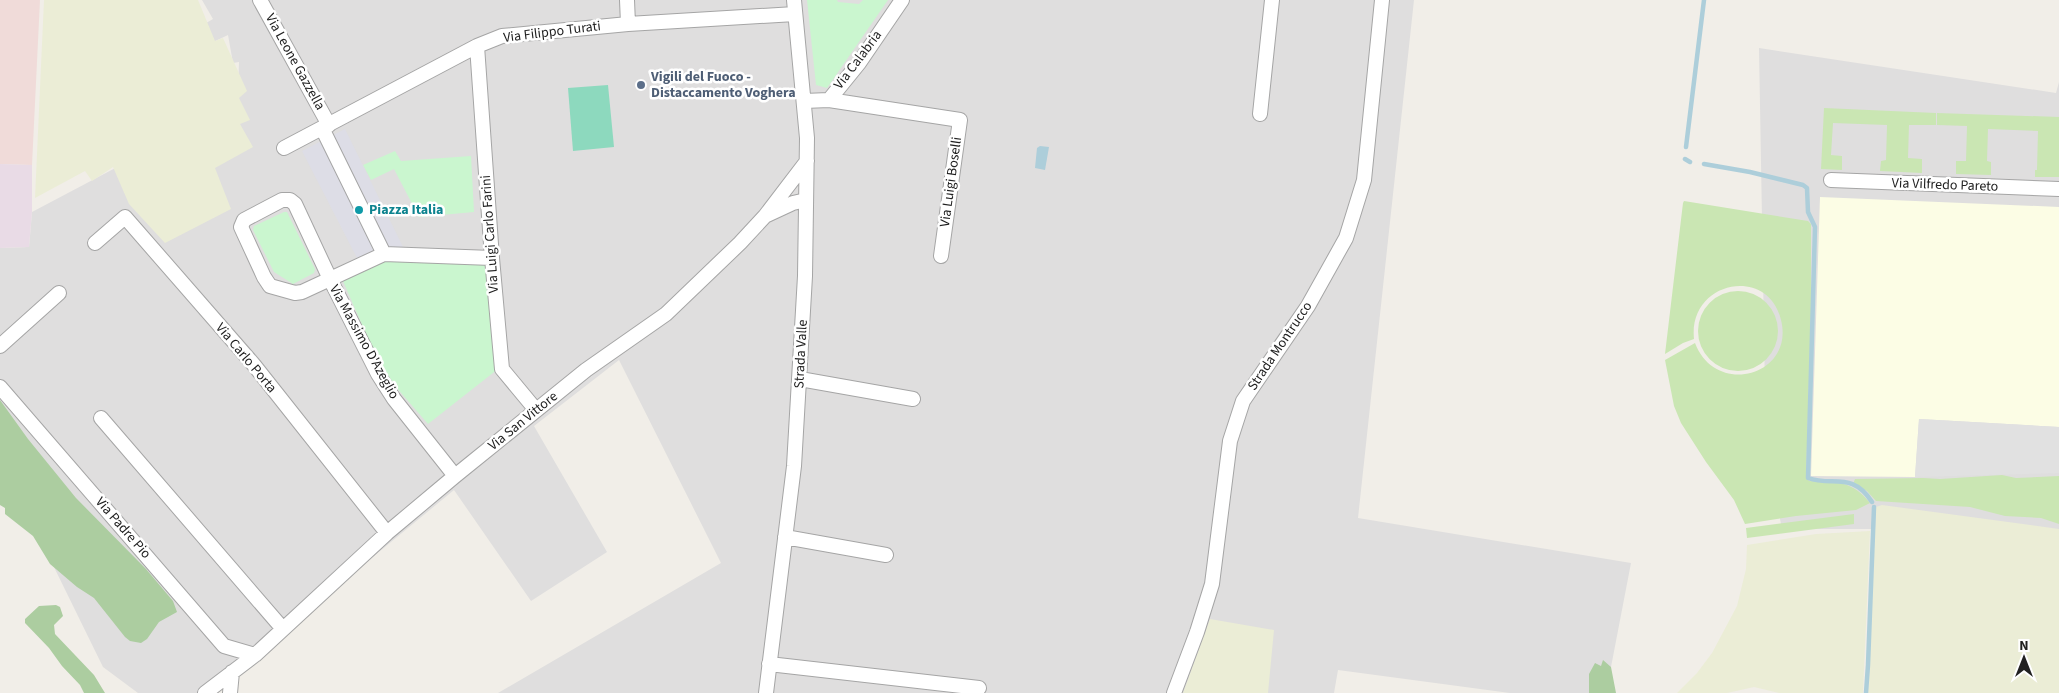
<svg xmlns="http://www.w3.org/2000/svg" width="2059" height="693" viewBox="0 0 2059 693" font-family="'Source Sans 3',sans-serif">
<rect width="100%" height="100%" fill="#f1eee8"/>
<path fill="#dfdede" d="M202 0H1414L1358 518 1631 563 1606 693H1510L1338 670 1334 693H498L721 563 619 360 534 426 607 552 531 601 454 490 208 693H138L103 667 0 457V248L29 247 32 212 121 165 237 121 239 62 233 63 228 35 211 43 201 26 213 19Z
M1759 48 2056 93 2059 82V529H1782L1766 447Z"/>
<path fill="#f0dbd9" d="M0 0H40L32 165 0 164Z"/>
<path fill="#e9dbe6" d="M0 164 32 165V212L29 247 0 248Z"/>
<path fill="#fcfde5" d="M1820 197 2059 207V427L1919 419 1915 477 1811 476Z"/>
<path fill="#ebedd6" d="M44 0H198L215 41 223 38 247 91 239 98 250 120 240 124 253 147 215 168 231 209 165 243 129 204 113 167 92 181 85 171 35 198Z
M1882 505 2059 529V693H1868L1876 507Z
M1870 531 1863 693H1779L1754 687 1727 693H1677L1697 673 1712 653 1737 606 1746 569 1747 545 1816 534Z
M1210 619 1274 630 1268 693H1183Z"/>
<path fill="#cae6b3" d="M1824 108 1936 113V125H1909L1908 158 1922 159V173L1880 171 1881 161 1886 160 1887 125 1833 123 1831 155 1842 156V170L1821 169Z
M1937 113 2059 117V177H2035V170H2037L2038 131 1988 129 1987 161 1991 162V175L1956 174V161H1966L1967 126 1937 125Z
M1684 201 1808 221 1811 224V315L1806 476 1809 481C1836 482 1852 480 1870 503L1856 510 1796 516 1745 524 1734 500 1706 462 1681 423 1674 406 1665 360 1695 343C1716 398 1795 375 1781 320 1768 265 1688 281 1694 339L1683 343 1665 354 1683 203Z
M1698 331a40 40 0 1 1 80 0a40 40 0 1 1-80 0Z
M2002 475 2016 478 2059 476V524L2041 518 2005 516 1970 507 1876 501 1867 491 1853 484 1855 479 1923 478 1940 479Z
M1854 514V524L1747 538 1746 528Z"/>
<path fill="#accda0" d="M0 400 28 439 76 498 146 569 173 601 177 612 159 622 147 639 141 643 130 641 125 637 94 598 77 587 50 564 33 536 5 514V508L0 505Z
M56 605 60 607 63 616 54 625 55 634 94 675 105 693H84L80 685 62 666 49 648 25 623V619L39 606Z
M1603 660 1611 667 1616 693H1589V674L1595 663 1601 666Z"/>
<path fill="#caf6cf" d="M807 0H837L838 2 859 4 863 0H888L827 88 816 85Z
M395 151 401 161 471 156 474 212 419 217 394 169 371 180 363 165Z
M284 212H287L315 269 314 273 293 284 274 272 253 230 254 226Z
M386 258 488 264 498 369 428 424 382 371 343 281Z"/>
<path fill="#8dd9be" d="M608 85 614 147 573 151 568 88Z"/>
<path fill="#e1e1e1" d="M1919 419 2059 427V473L1915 477Z"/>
<path fill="#dddde6" d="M345 129 404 249 381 248 357 258 302 151Z"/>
<path fill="#adceda" d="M1040 146 1049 147 1045 170 1035 168 1037 148Z"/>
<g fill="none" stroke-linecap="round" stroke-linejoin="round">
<path stroke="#adceda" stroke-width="4.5" d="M1686 147 1704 0
M1685 159 1690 162
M1704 164 1750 172 1803 185 1807 188 1808 212 1815 227 1808 478C1833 487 1852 471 1872 502
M1866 693 1868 665 1874 507"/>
<defs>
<path id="street" d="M260 0 329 125
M627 0 628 24
M477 46 492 258 502 369 536 410
M829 100 960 120 941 256
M804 101 829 100 859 63 902 0
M1260 114 1272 0
M322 128 384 254
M284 148 477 46 502 36 628 24 795 14
M1831 180 2059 189
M806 200 793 203 765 216 807 161
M95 243 125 217 254 365 387 533
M0 346 59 293
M800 379 913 399
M0 387 224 646 255 655
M101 418 283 629
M455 476 394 399 378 374 330 279 295 204 290 200H282L244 220 241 227 264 277 270 286 295 293 302 292 384 254 492 258
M785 537 886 555
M769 664 979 688
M205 693 255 655 387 533 455 476 586 370 666 314 740 243 765 216
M230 693 232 672
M766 693 794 466 805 276 807 138 794 0
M1174 693 1197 632 1212 584 1230 441 1243 401 1308 306 1346 238 1364 180 1382 0"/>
</defs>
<use href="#street" stroke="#a5a5a5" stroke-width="16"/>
<use href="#street" stroke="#fff" stroke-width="14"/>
</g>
<circle fill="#5c6f8a" stroke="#fff" stroke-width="2" cx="641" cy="85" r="5"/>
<circle fill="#0f9aa8" stroke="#fff" stroke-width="2" cx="359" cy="210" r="5"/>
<g text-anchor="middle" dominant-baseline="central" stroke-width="5" stroke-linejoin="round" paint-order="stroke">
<g font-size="14" fill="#212121" stroke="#fff">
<text transform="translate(552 32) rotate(-7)">Via Filippo Turati</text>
<text transform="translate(858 60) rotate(-53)">Via Calabria</text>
<text transform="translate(295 62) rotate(61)">Via Leone Gazzella</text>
<text transform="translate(951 182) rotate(-82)">Via Luigi Boselli</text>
<text transform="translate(1945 185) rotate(2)">Via Vilfredo Pareto</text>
<text transform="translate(490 234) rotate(-94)">Via Luigi Carlo Farini</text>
<text transform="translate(364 342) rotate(61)">Via Massimo D'Azeglio</text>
<text transform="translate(1280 346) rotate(-56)">Strada Montrucco</text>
<text transform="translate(801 354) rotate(-87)">Strada Valle</text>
<text transform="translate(246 358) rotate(50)">Via Carlo Porta</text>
<text transform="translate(523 421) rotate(-39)">Via San Vittore</text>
<text transform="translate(123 528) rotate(49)">Via Padre Pio</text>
</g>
<g font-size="14" font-weight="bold" fill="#4e5e75" stroke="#fff" text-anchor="start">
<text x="651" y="77">Vigili del Fuoco -<tspan x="651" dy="16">Distaccamento Voghera</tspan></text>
</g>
<g font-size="14" font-weight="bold" fill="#0d838f" stroke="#fff" text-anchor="start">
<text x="369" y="210">Piazza Italia</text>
</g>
</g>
<g transform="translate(2024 658)" stroke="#ffffff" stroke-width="4" paint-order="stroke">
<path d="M0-4L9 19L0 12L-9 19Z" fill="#212121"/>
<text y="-8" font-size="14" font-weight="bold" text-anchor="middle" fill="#212121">N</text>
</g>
</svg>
